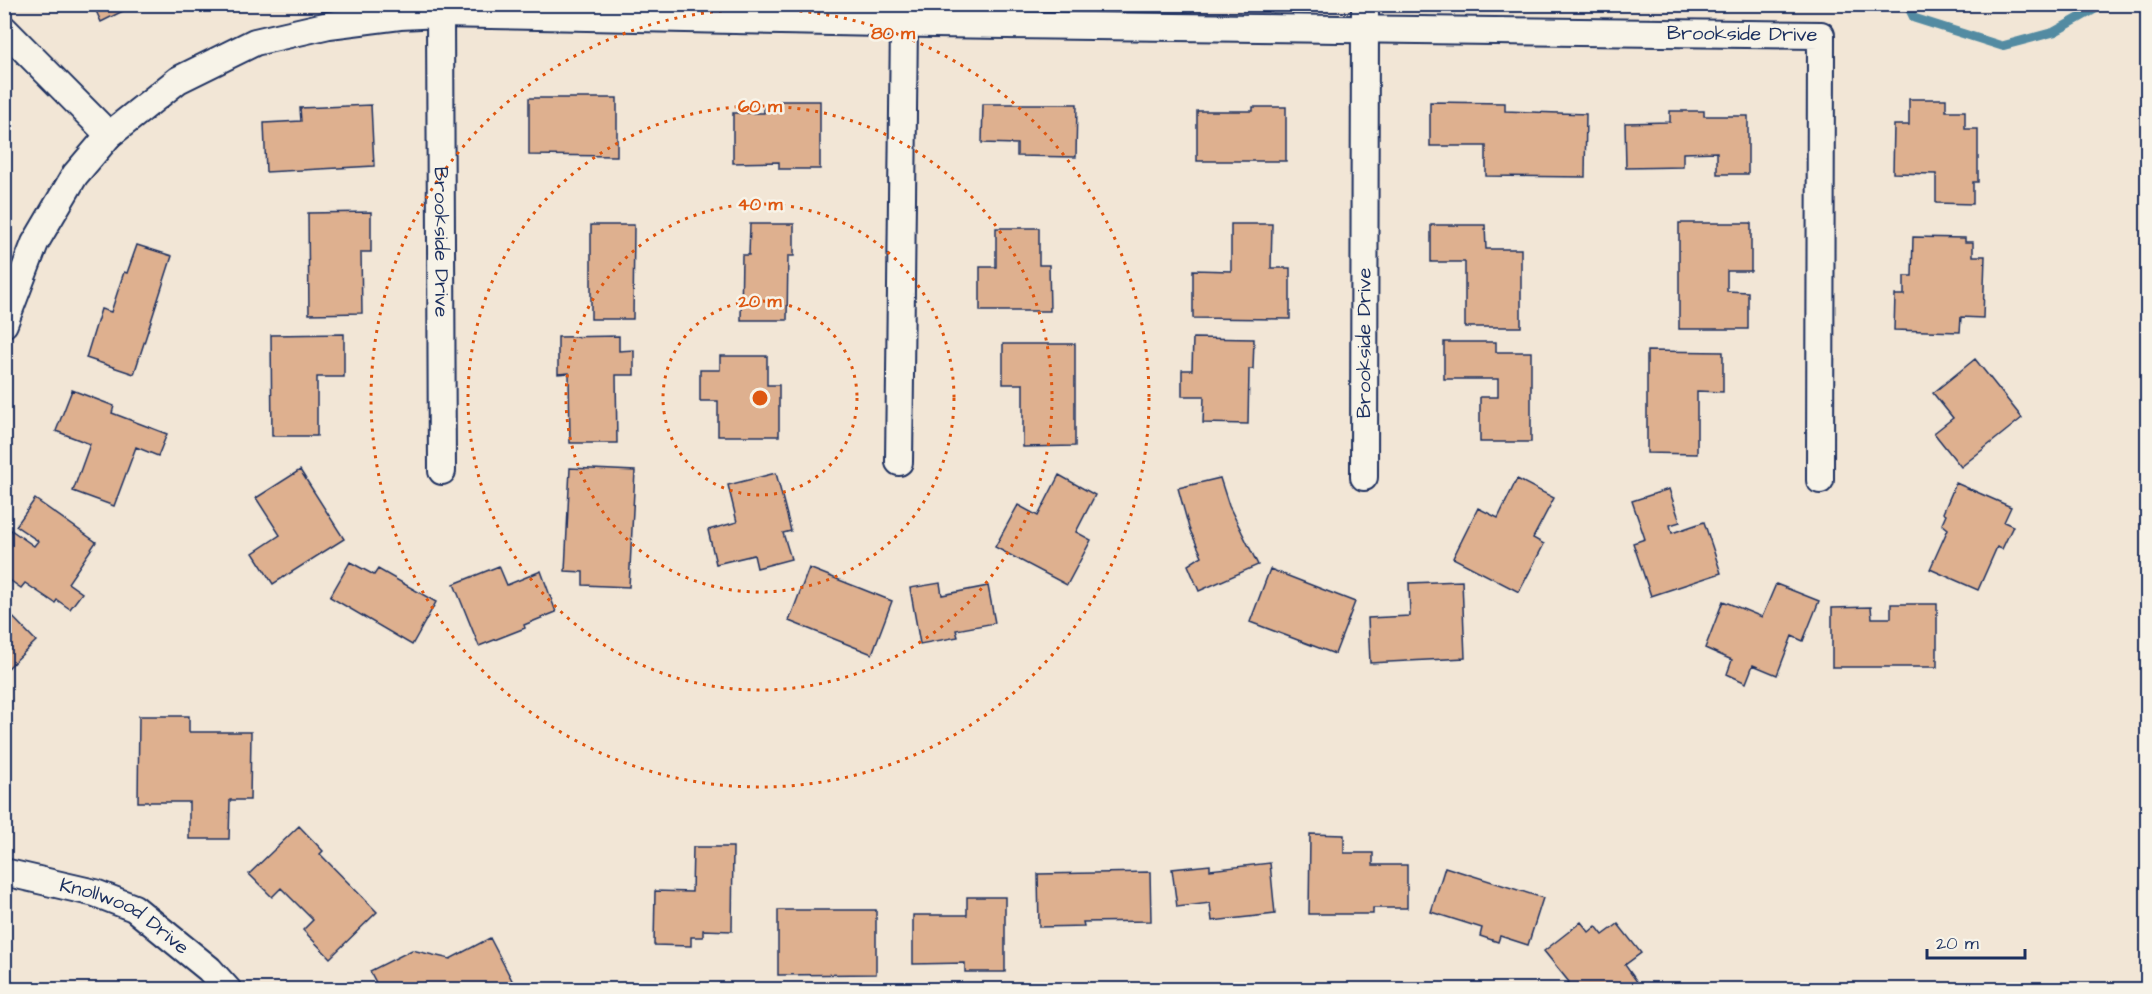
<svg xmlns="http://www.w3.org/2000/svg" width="2152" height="994" viewBox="0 0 2152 994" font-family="'Architects Daughter',sans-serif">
<rect width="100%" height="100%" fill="#f2e6d6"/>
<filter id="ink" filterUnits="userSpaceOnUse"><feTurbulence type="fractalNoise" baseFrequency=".0167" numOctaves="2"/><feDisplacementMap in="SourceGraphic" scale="12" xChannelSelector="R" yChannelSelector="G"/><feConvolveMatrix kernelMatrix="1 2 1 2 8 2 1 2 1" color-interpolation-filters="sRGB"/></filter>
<g filter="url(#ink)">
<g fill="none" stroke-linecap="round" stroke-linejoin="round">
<path stroke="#528ba2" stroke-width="9" d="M1907 4 1914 18 2002 46 2054 32 2104 4"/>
</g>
<path fill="#deb08f" stroke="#1b2f5e" stroke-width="1.5" d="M93 4H137L101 22Z
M529 98H617V156L529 155Z
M1909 99H1946V111H1965V129H1978V182H1973V204L1936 203V174L1893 173 1894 125H1909Z
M779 101H820V169H779V162L733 163V113H764V108H779Z
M1430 102 1505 103V111L1586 114 1585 177 1486 176V146H1430Z
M983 104H1077L1076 157 1017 156V144L982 143Z
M371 105 374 166 266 172 264 123 301 121 300 108Z
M1253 107H1286V161H1197V111H1253Z
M1670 111H1704V116H1748V174H1717V152L1683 153V167L1626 168 1625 123 1670 122Z
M371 212V252H361L362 313 309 314 308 213Z
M1679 223H1751V271H1727V291L1748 292V329H1679Z
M750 224H794V256H788L787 320H741L742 255H749Z
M1231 224H1272L1271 268H1290V319L1193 318V270L1231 271Z
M591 225H634L633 319H591Z
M1431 225H1485L1486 249H1521V327H1465V262H1431Z
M996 228H1039V265H1049L1050 311H980V267H996Z
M1913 237 1965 238V242H1973V256H1985L1983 318 1961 317 1960 332 1894 330 1895 295H1904V276H1912Z
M137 245 172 256 134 374 86 358 101 309 111 312 124 272 127 273Z
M344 334V377H317V436H272L271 335Z
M619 336V351L634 350V375H616L617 443H570L569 373 558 374V337Z
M1193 338 1254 339 1253 369H1249L1248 424 1203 423 1204 396H1182V370H1192Z
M1444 342H1496V352H1531V442H1480V397H1498V379H1444Z
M1003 344H1075V446L1023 447V384H1003Z
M1647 351 1723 352V392L1697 391V454L1647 453Z
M720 356H767V385H779V436H718V401H700V370H720Z
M1975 359 2022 418 1961 467 1934 433 1953 418 1933 393Z
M72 390 114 406 112 413 167 434 158 456 136 447 114 506 73 491 90 444 56 431Z
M570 468 635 471 629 587 583 585V572L565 571Z
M300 470 344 539 273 584 253 553 280 535 256 498Z
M776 473 791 531 783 533 791 559 757 568 754 555 716 564 708 530 737 522 728 485Z
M1059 475 1095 495 1076 532 1091 540 1067 585 995 547 1018 505 1038 516Z
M1220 478 1229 506 1258 565 1199 591 1188 565 1202 556 1189 528 1178 488Z
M1517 479 1554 498 1533 538 1544 544 1519 592 1453 558 1478 508 1498 518Z
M1956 483 2011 507 2004 522 2013 526 2002 549 1997 547 1978 590 1930 569 1948 529 1942 524 1946 515 1943 513Z
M1669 489 1680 522 1670 525 1672 533 1704 522 1721 573 1651 596 1633 543 1645 539 1632 501Z
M35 499 96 542 68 583 82 593 70 609 57 600 55 603 25 583 21 588 4 576V539L11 530 34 546 38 541 16 526Z
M350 562 374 575 378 569 436 602 412 645 330 597Z
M499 566 507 585 541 571 556 612 524 625 525 628 479 646 454 584Z
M809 568 892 601 872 654 789 621Z
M1270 569 1355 602 1335 654 1250 622Z
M1462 581 1465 658 1370 663 1368 618 1410 616 1409 583Z
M940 583 942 595 988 586 995 623 956 630 958 637 920 644 910 588Z
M1776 584 1819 601 1803 641 1792 636 1777 675 1753 665 1746 683 1727 674 1732 660 1705 648 1723 601 1762 617Z
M1891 604H1937V667H1832V608L1871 607 1872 618H1891Z
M4 608 36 641 4 672Z
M139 716H189V732H251L250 800H230L229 839H189V802H138Z
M299 826 323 851 320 854 377 912 330 958 303 930 313 920 281 888 272 897 249 874Z
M1310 834 1344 835V853H1373V865H1407V908H1373V914H1309Z
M693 847H733L732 931 703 930V937H691V946L654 945 655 891 692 892Z
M1270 863 1275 914 1212 921 1210 903 1177 907 1172 869 1210 865V870Z
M1445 867 1543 898 1528 945 1500 936 1498 942 1480 936 1482 928 1431 912Z
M1150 872 1151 921 1083 922 1084 926 1039 927 1038 874Z
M967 897H1005V972H965V963L913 964V915H967Z
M778 910H876V974L778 975Z
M1581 922 1589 932 1596 926 1603 935 1618 924 1641 953 1625 965 1643 990H1559L1569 982 1544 951Z
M490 938 517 990H380L370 971 412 950 450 959Z"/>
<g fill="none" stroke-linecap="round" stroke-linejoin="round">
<defs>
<g id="street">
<path id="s1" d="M440 14 442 471"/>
<path d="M4 29 109 135"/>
<path id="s2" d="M4 324 35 243 75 175 109 135 178 80 255 42 329 25 400 16 440 14 934 24 1821 35 1820 480"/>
<path d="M899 462 904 23"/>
<path id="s3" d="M1364 477 1365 4"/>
<path id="s4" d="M4 872 95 893 134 908 209 969 228 990"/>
</g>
</defs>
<use href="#street" stroke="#1b2f5e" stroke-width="30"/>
<use href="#street" stroke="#f7f3e8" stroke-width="26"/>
</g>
</g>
<g fill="none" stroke="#de5710" stroke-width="3" stroke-dasharray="3 6">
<circle cx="760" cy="398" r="97"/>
<circle cx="760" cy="398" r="194"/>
<circle cx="760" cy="398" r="292"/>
<circle cx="760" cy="398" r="389"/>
</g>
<g text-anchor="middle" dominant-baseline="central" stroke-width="5" stroke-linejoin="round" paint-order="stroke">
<g font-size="20" fill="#1b2f5e" stroke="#f7f3e8">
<text stroke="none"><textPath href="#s2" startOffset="1882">Brookside Drive</textPath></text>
<text stroke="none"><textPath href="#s1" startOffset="228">Brookside Drive</textPath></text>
<text stroke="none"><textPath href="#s3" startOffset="134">Brookside Drive</textPath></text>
<text stroke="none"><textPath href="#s4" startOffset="130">Knollwood Drive</textPath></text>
</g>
</g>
<circle cx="760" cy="398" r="9" fill="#de5710" stroke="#f7f3e8" stroke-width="3"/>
<g font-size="18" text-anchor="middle" font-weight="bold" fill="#de5710" stroke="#f7f3e8" stroke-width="5" stroke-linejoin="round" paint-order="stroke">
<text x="893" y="39">80 m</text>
<text x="760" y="112">60 m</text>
<text x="760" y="210">40 m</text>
<text x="760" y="307">20 m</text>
</g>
<rect width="2152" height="994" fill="none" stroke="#f7f3e8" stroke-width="24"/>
<rect x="12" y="12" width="2128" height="970" fill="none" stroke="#1b2f5e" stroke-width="2" filter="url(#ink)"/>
<path d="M1927 949v9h98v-9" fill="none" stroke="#1b2f5e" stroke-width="3"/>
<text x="1936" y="949" font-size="18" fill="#1b2f5e" stroke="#f7f3e8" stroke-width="4.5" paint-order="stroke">20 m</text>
</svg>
